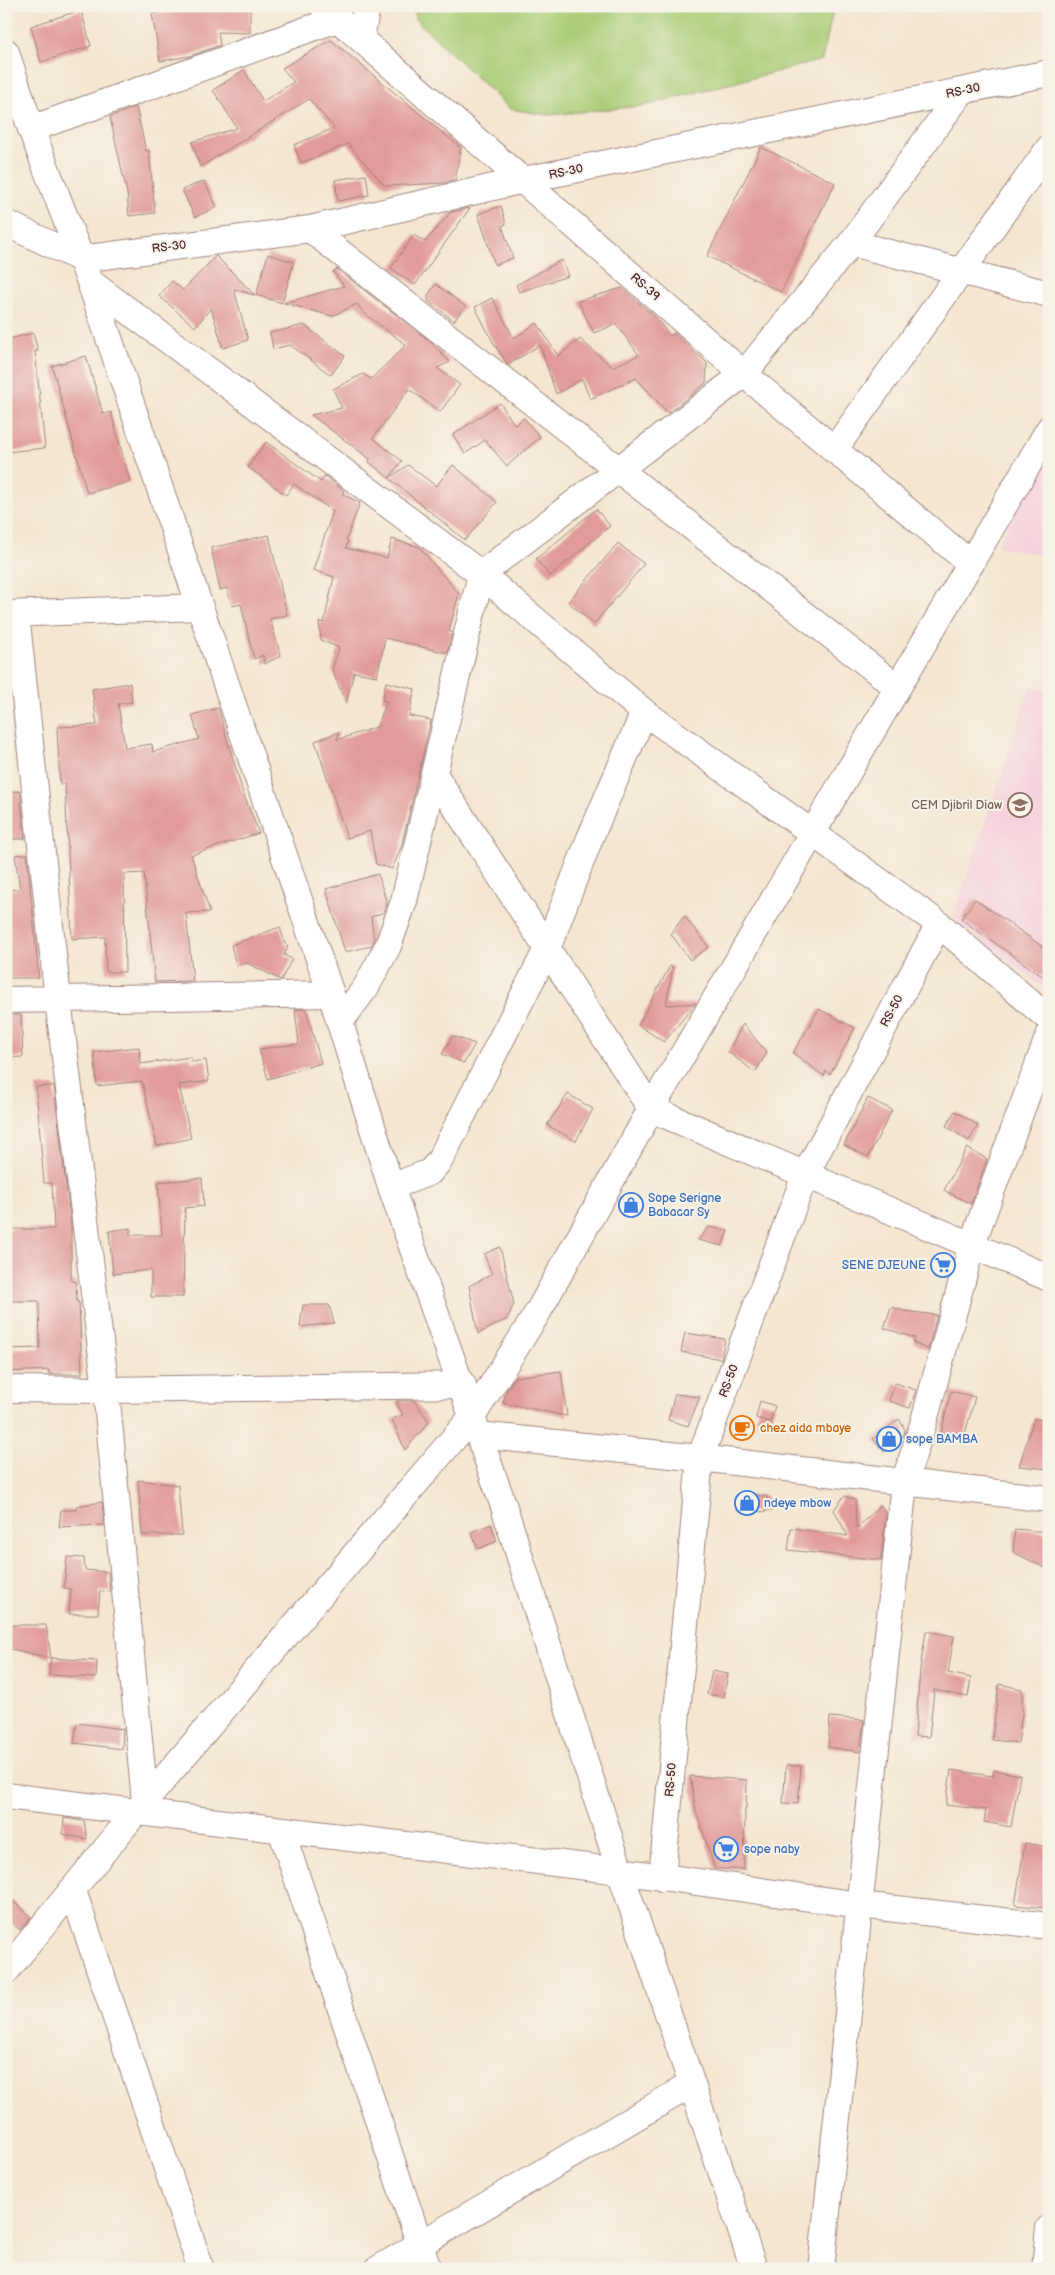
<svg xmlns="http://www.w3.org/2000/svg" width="1055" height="2275" viewBox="0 0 1055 2275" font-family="'Balsamiq Sans',sans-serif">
<rect width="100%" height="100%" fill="#f7f3e8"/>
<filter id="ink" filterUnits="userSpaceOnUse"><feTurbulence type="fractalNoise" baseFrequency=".02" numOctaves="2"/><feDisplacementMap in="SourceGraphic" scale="10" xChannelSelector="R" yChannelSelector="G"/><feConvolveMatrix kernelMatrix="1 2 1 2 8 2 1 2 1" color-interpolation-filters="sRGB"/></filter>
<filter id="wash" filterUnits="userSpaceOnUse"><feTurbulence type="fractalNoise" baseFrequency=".0096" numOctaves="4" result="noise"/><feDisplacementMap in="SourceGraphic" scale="20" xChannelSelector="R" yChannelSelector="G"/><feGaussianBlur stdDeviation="1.12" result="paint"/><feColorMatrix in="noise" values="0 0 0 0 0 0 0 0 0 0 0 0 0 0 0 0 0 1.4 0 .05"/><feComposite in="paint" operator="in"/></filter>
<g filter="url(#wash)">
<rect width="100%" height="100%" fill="#f4e6d0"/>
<path fill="#f5cfdb" d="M1049 449V557L997 546Z
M1031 686 1049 692V992L953 918Z"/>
<path fill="#a9cc75" stroke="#7a7650" d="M415 6H834L822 60 643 106 548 115 510 109 415 19Z"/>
<g id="blocks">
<path fill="#e19b9a" d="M162 6H188L189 9 204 6H250V33L218 32 220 45 190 56 160 61 152 14 163 12Z
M81 10 91 46 41 62 31 26Z
M331 40 461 148 455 180 444 183 385 186 348 144 301 163 294 145 334 128 309 99 200 167 192 142 237 128 213 90 244 70 263 101 294 82 282 68Z
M136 107 146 151 149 150 155 213 129 216 127 193 110 117Z
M761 147 835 183 781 292 707 256Z
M366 175 369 195 338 201 335 180Z
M204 181 217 207 195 217 182 190Z
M501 206 506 224 502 226 513 258 495 265 478 214Z
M470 208 415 285 391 268 414 235 425 242 451 212Z
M268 254 294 262 282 303 256 295Z
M216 256 255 295 234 289 248 340 223 348 211 308 195 327 159 296 172 281 183 290Z
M562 260 568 276 519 292 516 285Z
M337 269 431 342 450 362 437 368 460 385 440 412 409 389 373 438 402 461 389 478 369 462 370 459 311 415 342 408 333 389 363 374 371 379 406 345 364 313 357 304 332 316 284 303 344 286 333 272Z
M436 284 465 306 454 321 428 301V295Z
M622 288 656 318 670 336 674 333 707 363 706 383 668 413 636 378 590 399 582 379 556 394 540 345 508 365 493 342 475 307 492 298 514 338 537 323 558 356 580 339 612 367 639 355 616 324 594 333 578 301Z
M304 325 345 356 331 375 290 345 273 349 270 333Z
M33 333 38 351H35L45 448 6 452V340Z
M86 356 103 414 111 412 130 482 87 493 52 366Z
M500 403 515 425 524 418 540 437 507 466 485 440 465 454 453 435Z
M266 442 321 482 325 476 344 491 342 494 360 503 346 540 348 541 346 548 387 558 392 539 419 547 459 594 449 631 452 632 447 653 385 638 377 676 354 672 346 703 332 670 339 648 321 640 319 622 324 623 334 577 313 570 333 511 294 484 286 495 248 467Z
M408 465 436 486 453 465 497 502 465 540 389 478Z
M596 509 610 526 550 576 536 559Z
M269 535 287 615 270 619 281 656 264 664 263 655 254 659 241 604 232 606 227 588 220 590 211 548Z
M618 543 644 564 594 624 568 602Z
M386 682 415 689 409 716 431 720 401 848 392 869 376 864 370 831 347 838 315 741 339 732 337 740 377 727 387 701 382 700Z
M130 683 132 702 118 704 125 748 152 744 153 752 199 739 192 715 218 708 243 793 259 833 191 855 210 912 186 913 193 981 155 982 144 873 124 874 125 972H106L105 937 72 939 65 784 60 785 57 727 97 725 92 689Z
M20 791 25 839H6V792Z
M27 854 39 978H7L6 890 20 889 15 855Z
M378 874 387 904 384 912 371 917 374 940 371 946 345 952 326 889Z
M975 899 1049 951V981L961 919Z
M684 916 709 947 690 960 671 934Z
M280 927 285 944 288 947 284 955 292 959 281 980 247 963 236 965 231 945Z
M670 966 673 967 666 1005 696 1003 664 1042 638 1025Z
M306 1009 321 1063 268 1079 259 1049 299 1044 295 1010Z
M819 1009 855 1028 830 1074 826 1071 824 1076 793 1053Z
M6 1015H21L23 1057 6 1058Z
M743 1024 767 1053 755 1072 728 1052Z
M453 1036 475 1044 464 1063 442 1054Z
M139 1047 140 1064 191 1057V1062L206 1060 209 1081 179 1085 191 1138 157 1146 142 1081 97 1086 94 1052Z
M54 1086 71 1227V1281H76L77 1302H79L82 1374H49V1370L6 1372V1349L40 1348 39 1301H6V1229H54L52 1183H44L36 1087Z
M568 1094 593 1109 576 1141 547 1125Z
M868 1098 892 1110 868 1157 844 1145Z
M955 1111 978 1125 969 1141 946 1126Z
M967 1148 987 1159 971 1204 944 1190Z
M202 1178 204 1206 185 1208 183 1297H151V1270L113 1274 109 1231 130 1228V1235H162L158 1182Z
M709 1227 728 1231 722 1246 698 1240Z
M500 1247 514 1304 507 1319 478 1334 469 1286 492 1274 484 1254Z
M303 1305H329L334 1323 300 1327Z
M891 1307 904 1311 937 1315 928 1350 913 1342 915 1338 884 1328Z
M685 1333 725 1339 721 1359 681 1352Z
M561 1371 567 1416 503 1403 506 1392 515 1377Z
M895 1383 916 1390 910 1408 889 1401Z
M951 1391 975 1397 964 1438 941 1433Z
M675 1394 700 1397 688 1426 668 1420Z
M396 1401H415L429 1422 405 1450 392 1419 403 1415Z
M760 1401 775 1406 770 1422 756 1418Z
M1034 1418 1049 1422V1469L1019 1466Z
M899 1419 905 1430 904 1435 884 1452 873 1439Z
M138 1480 178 1485 182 1535H142Z
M738 1495 767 1496 766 1512 737 1510Z
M844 1496 855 1500 856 1529 880 1505 886 1513 881 1560 788 1550 791 1528 848 1536 834 1510Z
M102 1502 104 1525 59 1527 61 1510H76V1506Z
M491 1524 497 1541 478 1549 471 1532Z
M1015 1529 1046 1532 1047 1569 1013 1552Z
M67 1557 84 1558 85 1570 108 1572 110 1592 100 1591 98 1614H69L71 1589 64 1588Z
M10 1625H46L51 1658 7 1648Z
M926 1631 954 1636 948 1673 971 1678 968 1697 934 1690 929 1737 915 1736 920 1669Z
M51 1658 97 1661 96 1678 49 1675Z
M712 1671 728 1674 724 1697 707 1694Z
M999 1684 1022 1689V1714L1018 1743 992 1740Z
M830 1717 864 1720 860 1752 828 1747Z
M77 1723 123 1729 122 1749 74 1743Z
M786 1765 801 1766 798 1804 783 1803Z
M951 1770 993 1776 994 1770 1020 1775 1011 1827 984 1822 986 1810 946 1805Z
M690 1776 747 1780 746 1808H745L744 1869H715L696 1811Z
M64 1818 84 1821 87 1839 63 1834Z
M1025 1843 1049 1847 1045 1908 1015 1905Z
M6 1895 31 1917 20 1930 6 1918Z"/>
</g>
</g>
<g filter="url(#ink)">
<use href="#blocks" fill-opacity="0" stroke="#9f827e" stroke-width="1"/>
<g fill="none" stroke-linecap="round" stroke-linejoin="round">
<defs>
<path id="minor" d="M323 6 744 374 971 564
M361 38 367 6
M6 52 31 129 90 282 331 994 391 1187 503 1504 620 1871 754 2269
M31 129 337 19
M6 223 81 259 310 229 524 180 1049 73
M310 229 897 687
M851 243 1049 294
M90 282 481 574 644 712 939 924 1049 1019
M834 450 1049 148
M6 614 200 607
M16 614 58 1000 106 1390 145 1802
M434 774 651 1109 1049 1278
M6 1000 331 994
M340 1022 366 987 388 946 404 901 481 574 744 374 851 243 962 91
M391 1187 430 1172 440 1160 547 949 590 838 644 712
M6 1389 106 1390 463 1385
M479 1435 700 1458 1049 1499
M6 1796 620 1871 860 1905 1049 1926
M281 1830 428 2269
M662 1878 700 1458 805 1175 939 924
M73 1891 201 2269
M6 1971 135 1813 472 1417 538 1312 651 1109 1049 429
M378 2269 692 2084
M821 2269 904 1483 924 1421 972 1244 1049 1035
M1045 2269 1049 2228"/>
</defs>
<use href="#minor" stroke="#9f827e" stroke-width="28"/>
<use href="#minor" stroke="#fff" stroke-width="26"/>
</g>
</g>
<defs>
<symbol id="school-ring" viewBox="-11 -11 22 22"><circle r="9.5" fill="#f7f3e8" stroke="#8d6e63" stroke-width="1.5"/><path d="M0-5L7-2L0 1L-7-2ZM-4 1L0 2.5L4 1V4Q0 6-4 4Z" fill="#8d6e63"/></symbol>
<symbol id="shop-ring" viewBox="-11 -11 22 22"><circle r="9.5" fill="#f7f3e8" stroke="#3f7fe0" stroke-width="1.5"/><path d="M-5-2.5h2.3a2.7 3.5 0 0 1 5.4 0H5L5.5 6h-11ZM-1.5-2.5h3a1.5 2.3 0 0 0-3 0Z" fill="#3f7fe0"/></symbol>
<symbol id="supermarket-ring" viewBox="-11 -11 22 22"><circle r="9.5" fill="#f7f3e8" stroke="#3f7fe0" stroke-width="1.5"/><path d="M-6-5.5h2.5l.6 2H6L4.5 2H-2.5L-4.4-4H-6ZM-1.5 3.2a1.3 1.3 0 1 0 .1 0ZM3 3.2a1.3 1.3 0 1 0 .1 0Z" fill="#3f7fe0"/></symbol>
<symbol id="cafe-ring" viewBox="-11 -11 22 22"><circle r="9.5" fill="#f7f3e8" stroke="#e8710a" stroke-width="1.5"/><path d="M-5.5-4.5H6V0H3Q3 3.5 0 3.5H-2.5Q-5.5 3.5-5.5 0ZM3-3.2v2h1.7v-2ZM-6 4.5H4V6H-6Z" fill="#e8710a"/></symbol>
</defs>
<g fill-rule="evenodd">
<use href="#school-ring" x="1006" y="791" width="28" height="28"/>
<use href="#shop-ring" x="617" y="1191" width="28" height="28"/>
<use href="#supermarket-ring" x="929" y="1251" width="28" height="28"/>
<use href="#cafe-ring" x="728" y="1414" width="28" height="28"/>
<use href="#shop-ring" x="875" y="1425" width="28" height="28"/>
<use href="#shop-ring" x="733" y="1489" width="28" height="28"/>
<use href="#supermarket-ring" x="712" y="1835" width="28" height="28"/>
</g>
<g text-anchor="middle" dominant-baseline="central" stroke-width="4" stroke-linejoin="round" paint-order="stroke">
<g font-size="12" fill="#4a1f2b" stroke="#f7f3e8">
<text transform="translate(963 91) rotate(-12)">RS-30</text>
<text transform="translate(566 172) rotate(-12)">RS-30</text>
<text transform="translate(169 247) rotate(-7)">RS-30</text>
<text transform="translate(645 287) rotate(41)">RS-39</text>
<text transform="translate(892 1011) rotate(-62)">RS-50</text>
<text transform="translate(729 1381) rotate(-70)">RS-50</text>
<text transform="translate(671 1780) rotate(-85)">RS-50</text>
</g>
<g font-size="12" fill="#785e54" stroke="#f7f3e8" text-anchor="end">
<text x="1002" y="805">CEM Djibril Diaw</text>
</g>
<g font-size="12" fill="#366cbe" stroke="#f7f3e8" text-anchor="start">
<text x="648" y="1198">Sope Serigne<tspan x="648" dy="14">Babacar Sy</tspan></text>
<text x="926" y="1265" text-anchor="end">SENE DJEUNE</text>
<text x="906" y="1439">sope BAMBA</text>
<text x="764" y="1503">ndeye mbow</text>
<text x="744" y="1849">sope naby</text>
</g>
<g font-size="12" fill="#c56008" stroke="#f7f3e8" text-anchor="start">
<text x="760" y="1428">chez aida mbaye</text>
</g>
</g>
<rect width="1055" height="2275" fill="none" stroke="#f7f3e8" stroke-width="25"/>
</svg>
